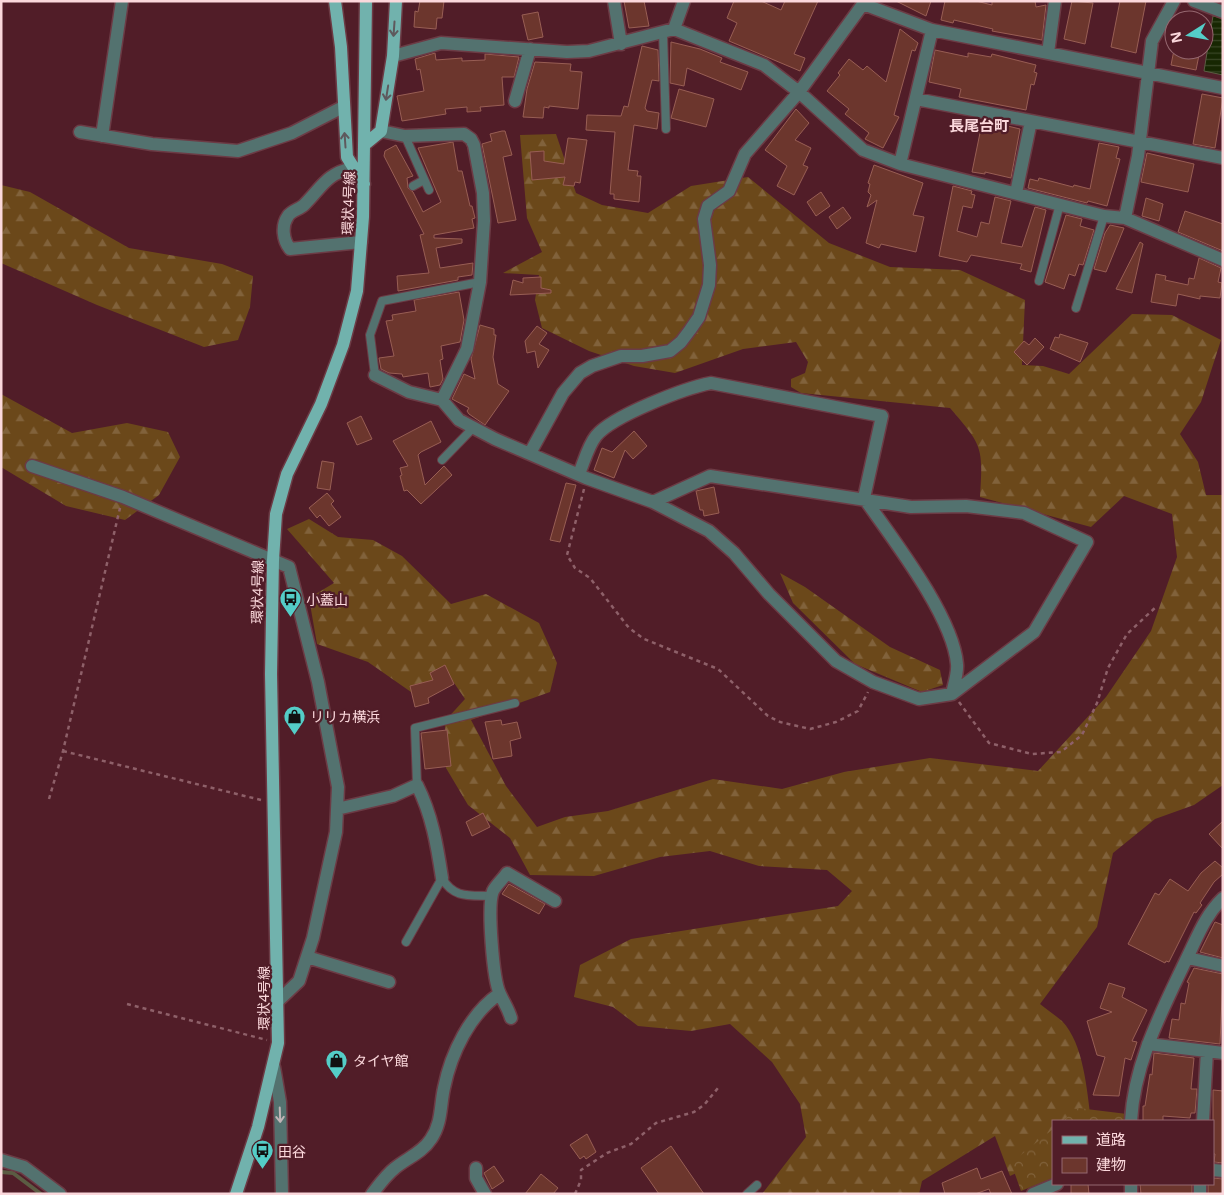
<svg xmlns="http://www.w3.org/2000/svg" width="1224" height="1195" viewBox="0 0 1224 1195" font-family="'Noto Sans','Noto Sans JP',sans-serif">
<defs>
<pattern id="forest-firs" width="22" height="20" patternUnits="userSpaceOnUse" patternTransform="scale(1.25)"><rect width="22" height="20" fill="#6b481a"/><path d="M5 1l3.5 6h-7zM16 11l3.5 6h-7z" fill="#81623b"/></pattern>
<pattern id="park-crowns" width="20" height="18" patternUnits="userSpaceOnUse" patternTransform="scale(1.25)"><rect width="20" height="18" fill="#6b481a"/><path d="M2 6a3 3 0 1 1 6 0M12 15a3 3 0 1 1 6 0" fill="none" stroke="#81623b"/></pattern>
<pattern id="water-rules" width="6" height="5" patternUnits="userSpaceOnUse" patternTransform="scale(1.25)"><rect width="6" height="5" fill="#172702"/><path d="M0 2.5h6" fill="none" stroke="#3a4626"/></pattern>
</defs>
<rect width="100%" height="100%" fill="#511d28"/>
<path fill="url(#forest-firs)" d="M556 134 576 193 602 205 648 213 691 186 748 177 829 243 890 267 960 270 1025 300 1022 365 1043 366 1069 374 1132 314 1172 315 1221 340 1201 402 1180 434 1198 462 1206 495H1223V785L1194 805 1155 819 1113 853 1097 927 1040 1004C1047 1010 1055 1015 1062 1021 1084 1044 1087 1091 1091 1121H1053V1156L1010 1176 995 1136 922 1181 919 1194H762L806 1137 800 1104 772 1062 730 1024 691 1031 638 1026 613 1007 574 997 580 965 631 939 838 906 852 891 827 870 759 866 710 851 660 857 594 876 530 875 510 838 468 805 446 768 445 721 465 699 448 674 411 692 368 662 317 644 309 598 334 583 287 529 309 519 338 537 373 540 402 556 451 604 486 594 539 623 557 663 550 692 471 720 506 786 537 827 565 817 608 811 713 779 782 789 844 772 930 758 1038 771 1106 697 1151 631 1177 557 1172 514 1124 496 1091 527 980 497C983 447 983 446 950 408L801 393 791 387V379L805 373 808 362 796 342 743 349 675 373 634 366 589 351 542 328 535 300 539 275 503 273 542 252 527 218 520 135Z
M1 185 30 192 129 248 222 264 253 276 250 307 238 340 204 347 97 305 1 263Z
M1 394 72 433 127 423 168 432 180 457 159 495 125 520 66 506 1 467Z
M780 573 805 587 890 647 940 670 943 685 922 692 855 664 793 603Z"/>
<path fill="url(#park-crowns)" d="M1078 1108 1127 1114V1121H1062Z
M1053 1129V1178L1021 1191 1011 1163Z"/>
<path fill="url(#water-rules)" stroke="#5b5c43" d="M1213 16 1223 18V75L1204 71Z"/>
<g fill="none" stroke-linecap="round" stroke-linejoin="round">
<path stroke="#5b5c43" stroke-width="4" d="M1 1172 13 1173 41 1194"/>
</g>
<path fill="#6c362d" stroke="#985e54" d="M420 1H444L442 18H437L436 29 414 27 415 11 418 12Z
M624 1H644L649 26 629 28Z
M734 1H761L781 10 785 1H818L794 54 805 58 800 71 729 41 737 23 727 18Z
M896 1H931L926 16Z
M945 1H976L992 5V1H1035L1036 7 1046 5 1042 40 992 31 993 29 954 20 953 23 941 20Z
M1072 1 1093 3 1085 44 1064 39Z
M1120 1H1146L1136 53 1111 47Z
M538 12 543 37 528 40 522 15Z
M900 29 918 43 915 51 912 50 894 115 899 117 883 148 865 139 869 133 845 114 849 109 827 91 840 75 838 73 849 59 863 70 867 66 886 82Z
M671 42 700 49 722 58 720 62 748 72 741 90 687 68 684 86 670 83Z
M642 46 658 50 659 81 652 80 645 108 647 111 659 113 657 129 634 125 628 170 638 171 637 176H641L639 202 614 199V194H610L615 132 586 130 587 115 621 116 624 106 628 107Z
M935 50 968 57V53L991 57 992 54 1036 65 1034 72 1037 73 1034 85 1031 84 1026 110 959 97 961 89 929 82Z
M1174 50H1200L1196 70 1171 65Z
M435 53 436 60 462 58V61L485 60V54L519 57 514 77H502L504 105 480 107 481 111 467 112V107L445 109 446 114 402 121 397 96 424 91 420 69 417 70 415 59Z
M535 62 571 64 570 71 582 72 578 109 549 106V108L544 107 543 118 523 117 527 89Z
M679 89 714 99 706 127 671 118Z
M1202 94 1223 98 1215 148 1193 144Z
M796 109 809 123 795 140 811 148 803 165 808 167 794 195 777 186 787 166 765 150Z
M987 121 1020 129 1011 178 985 172V174L972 172 981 128Z
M502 131H505L512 155 503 157 516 220 498 223 482 144 492 141 490 134Z
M568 138 587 140 580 183 575 182 574 186 563 185 565 177 532 180 530 152 544 151V161L564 164Z
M453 142 458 171H462L470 206H472L475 218 472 219 474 228 434 235V238L462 239V243L436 248 440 268 473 263 472 275 458 277V280L398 291 397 276 429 273 420 235 424 234 384 156 385 151 396 145 413 176 407 178 408 188 413 192 423 212 441 202 418 148Z
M1099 143 1119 147 1116 158 1120 159 1107 206 1088 201 1087 203 1028 188 1030 179 1038 181 1039 178 1073 187 1074 185 1090 189Z
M1147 153 1194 164 1188 192 1141 182Z
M874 165 923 183 913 215 924 217 916 252 881 244 879 248 866 243 877 200 867 207 871 195 868 192 870 184 868 183Z
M953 186 972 191 971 194 975 195 972 208 963 206 957 231 977 237 981 222 989 224 995 197 1011 201 1001 243 1022 247 1035 207 1046 210 1031 272 1020 269 1022 264 971 255 967 262 939 256Z
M821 192 830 206 816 216 807 202Z
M1146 198 1163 204 1159 221 1142 216Z
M843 207 851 218 837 229 829 217Z
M1185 211 1223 224V251L1178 232Z
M1066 215 1082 219 1080 226 1094 230 1083 265 1079 264 1075 276 1069 274 1064 289 1045 282Z
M1110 225 1124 228 1106 272 1094 269 1105 233Z
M1140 242 1143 244 1132 293 1116 289Z
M1199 258 1221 268 1218 282 1222 283 1220 298 1200 296V299L1178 294 1176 306 1151 302 1156 274 1166 276 1165 280 1188 285 1189 278 1194 279Z
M541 277V288L551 290V293L510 295 513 280 523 283V278Z
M459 292 464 320 460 342 441 346 443 359 440 360 443 379 440 385 430 387 428 373 403 377 402 374 389 373 381 369 379 358 394 356 386 321 393 320 392 315 416 311 414 300Z
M480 325 494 329V335H496L493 357 498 384 509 391 485 425 469 414 467 411 469 408 452 399 464 374 475 379 471 359Z
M537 326 547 333 539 344 549 350 538 368 535 351 527 353 525 341Z
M1060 334 1088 343 1080 362 1050 349 1055 337 1059 338Z
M1035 338 1044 347 1027 365 1014 352 1024 341 1029 345Z
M361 416 372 439 357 445 347 423Z
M431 421 441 442 421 452 418 455 425 485 444 466 452 475 421 504 407 490 404 491 400 476 402 475 400 468 408 466 393 441Z
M634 431 647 446 633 459 625 450 614 478 594 470 602 448 612 452Z
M322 461 334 463 330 490 317 488Z
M566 483 576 485 560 542 550 540Z
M714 487 719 513 704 516 703 510H700L696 491Z
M327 493 334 501 331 504 341 517 329 526 320 515 317 518 309 508Z
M445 665 454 684 428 698 429 703 415 707 410 686 433 680 430 673Z
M501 720 502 725 517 722 521 738 510 741 512 756 493 759 485 722Z
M447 730 451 766 425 769 421 733Z
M483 813 490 827 472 836 466 822Z
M1223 821V849L1209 834Z
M1215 861 1223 868V874L1214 882 1200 903 1202 905 1196 913 1194 912 1169 962 1166 961 1165 963 1128 944 1155 893 1159 895 1170 879 1188 891 1201 873Z
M509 884 545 904 539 914 502 894Z
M1215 922 1223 925V958L1200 952Z
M1194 968 1223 974 1220 1044 1169 1038 1172 1019 1179 1020 1181 1003 1185 1004 1189 983 1187 982Z
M1109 983 1125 988 1122 997 1147 1010 1132 1041 1137 1042 1131 1060 1125 1058 1119 1096 1093 1095 1105 1057 1097 1055 1087 1021 1112 1012 1100 1008Z
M1154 1053 1194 1058 1191 1089H1197L1195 1113H1191L1190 1118 1163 1116V1121H1143V1106H1145L1150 1074 1152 1075Z
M1213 1090 1223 1091V1163L1214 1162 1215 1154H1213Z
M587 1134 596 1152 586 1159 584 1156 580 1159 570 1145Z
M671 1146 704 1194H659L641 1168Z
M494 1166 504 1181 492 1189 484 1173Z
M977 1168 981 1179 1002 1171 1012 1194H991L989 1189 975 1194H945L942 1183Z
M541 1174 558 1188 553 1194H525Z
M1213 1178 1223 1179V1194H1208V1184H1213Z
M1071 1184H1088L1089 1194H1071Z
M1140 1184H1192V1194H1141Z"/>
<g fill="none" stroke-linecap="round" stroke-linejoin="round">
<defs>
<path id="service" d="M663 32 666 129
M405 136 429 190
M413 186 424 180
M1039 281 1060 204
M1076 308 1104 216
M375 375 370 335 382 301 480 282
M442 460 473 428
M417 785 415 728 515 703
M442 878C454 899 470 895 492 896
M406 942 442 878
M747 1194 757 1185"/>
<path id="minor" d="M614 1 621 44
M1194 1 1223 12
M674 29 684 1
M1048 53 1055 1
M393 56 441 43 567 52 589 51 674 29 764 65 799 92 863 150 900 164 1104 216 1125 218 1223 260
M916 99 1223 158
M515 101 530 49
M381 131 405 136 464 134 471 139 474 145 483 193 484 221 480 282 467 349 442 400
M80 132 152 144 238 151 292 133 343 107
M102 136 122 1
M900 164 932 30
M352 168C326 174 322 187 304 205 300 209 291 211 288 216 281 226 283 240 290 249L361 242
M1016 193 1031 121
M1125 218 1138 156 1152 41 1174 1
M375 375 409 392 442 400 459 420 495 439 586 478 653 502 709 531 734 553 769 594 836 661 873 682 919 699 952 694 1034 632 1087 542 1024 513 966 506 911 507 710 476 653 502
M530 453 563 393 580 373 592 366 621 356H642L670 351 681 342 690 330 699 317 709 285 710 265 704 219 708 206 729 191 745 154 799 92 863 4 932 30 1223 88
M32 466 123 497 289 567 318 682 338 787 336 832 313 938 299 981 279 1000
M579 474C584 462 588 446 596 436 612 416 685 388 711 383L882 416 864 498C892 538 953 616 957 664 958 673 954 684 952 694
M337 809 393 796 417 785C432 815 437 845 442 878
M307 957 389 982
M1188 958 1223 966
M511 1018C508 1008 504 1003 500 994 493 980 487 905 493 891 496 885 503 879 507 873L555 901
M1148 1044 1223 1053
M274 1067 280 1102 282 1194
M1131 1121C1134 1063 1162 1011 1186 960 1197 938 1205 915 1223 898
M1203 1121 1207 1051
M476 1168V1178L485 1194
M1213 1170 1223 1171
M1131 1184V1194
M1200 1184V1194
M372 1194C379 1185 386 1175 395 1168 407 1158 422 1153 431 1139 442 1123 440 1106 444 1088 451 1053 470 1014 499 994
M1033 1194 1057 1184"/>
<path id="tertiary" d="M1 1160 24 1167 60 1194"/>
<path id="primary" d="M335 1 341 47 347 157 364 184
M364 145 381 131 393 56 396 1
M236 1194 258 1127 278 1043 271 674 273 560 276 514 287 474 321 404 343 345 357 291 363 217 366 1"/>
</defs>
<use href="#service" stroke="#6c3b45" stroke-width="10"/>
<use href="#minor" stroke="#6c3b45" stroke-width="15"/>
<use href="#tertiary" stroke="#6c3b45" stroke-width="15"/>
<use href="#primary" stroke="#6c3b45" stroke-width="15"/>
<path stroke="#8e6069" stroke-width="2.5" stroke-dasharray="4 4" stroke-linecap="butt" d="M584 489 567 555 575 568 590 578 629 628 644 639 718 669 768 716 780 722 810 729 836 722 858 711 868 692
M959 702 989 743 1032 754 1061 752 1082 735 1097 703 1108 668 1127 634 1157 606
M63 751 261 800
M49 799 63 751 120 508
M127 1004 267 1040
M575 1194 581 1180V1170L607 1153 631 1144 656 1123 694 1112 704 1105 718 1088"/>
<use href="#service" stroke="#53726f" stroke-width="8"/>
<use href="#minor" stroke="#53726f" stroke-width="12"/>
<use href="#tertiary" stroke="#53726f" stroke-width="12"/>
<use href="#primary" stroke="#71b2ad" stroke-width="12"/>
</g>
<defs><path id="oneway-shaft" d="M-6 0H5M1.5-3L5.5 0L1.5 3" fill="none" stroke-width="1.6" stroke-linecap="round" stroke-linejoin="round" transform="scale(1.25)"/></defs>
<g stroke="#5e595d">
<use href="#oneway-shaft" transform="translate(394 29) rotate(94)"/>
<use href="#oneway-shaft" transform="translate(387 93) rotate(99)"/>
<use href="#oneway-shaft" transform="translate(345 140) rotate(-94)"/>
</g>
<use stroke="#c0b4b6" href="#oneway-shaft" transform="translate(280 1115) rotate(88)"/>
<defs>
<symbol id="bus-pin" viewBox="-11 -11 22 30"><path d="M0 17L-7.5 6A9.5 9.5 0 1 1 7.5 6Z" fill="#54cdc7" stroke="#511d28"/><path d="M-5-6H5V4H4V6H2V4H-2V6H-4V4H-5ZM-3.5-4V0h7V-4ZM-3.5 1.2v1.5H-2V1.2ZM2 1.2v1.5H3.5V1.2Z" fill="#111"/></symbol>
<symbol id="shop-pin" viewBox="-11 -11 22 30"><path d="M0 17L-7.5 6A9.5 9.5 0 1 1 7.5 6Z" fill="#54cdc7" stroke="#511d28"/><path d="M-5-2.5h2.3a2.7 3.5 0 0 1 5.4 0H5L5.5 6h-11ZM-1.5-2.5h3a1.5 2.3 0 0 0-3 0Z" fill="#111"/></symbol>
</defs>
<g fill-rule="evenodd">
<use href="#bus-pin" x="278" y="586" width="25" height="34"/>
<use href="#shop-pin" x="282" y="704" width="25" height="34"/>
<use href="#shop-pin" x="324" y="1048" width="25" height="34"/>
<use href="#bus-pin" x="250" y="1138" width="25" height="34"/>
</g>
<g text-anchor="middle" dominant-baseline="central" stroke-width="4.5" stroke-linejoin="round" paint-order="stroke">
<g font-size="14" fill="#fbd8dc" stroke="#511d28">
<text transform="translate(348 203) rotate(-88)">環状4号線</text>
<text transform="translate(257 592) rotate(-89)">環状4号線</text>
<text transform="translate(263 998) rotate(-90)">環状4号線</text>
</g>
<g font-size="14" fill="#fbd8dc" stroke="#511d28" text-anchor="start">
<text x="306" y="599">小蓋山</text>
<text x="310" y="716">リリカ横浜</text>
<text x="353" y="1060">タイヤ館</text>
<text x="278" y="1151">田谷</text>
</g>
<g font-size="15" font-weight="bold" fill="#fbd8dc" stroke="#511d28">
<text x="979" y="125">長尾台町</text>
</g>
</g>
<rect width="1224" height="1195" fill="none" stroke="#fbd8dc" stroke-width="5"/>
<rect x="1052" y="1120" width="162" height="65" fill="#511d28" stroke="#956870"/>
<rect x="1062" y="1136" width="25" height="8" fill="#71b2ad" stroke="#956870"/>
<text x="1096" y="1145" font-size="15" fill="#fbd8dc">道路</text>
<rect x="1062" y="1158" width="25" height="15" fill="#6c362d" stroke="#956870"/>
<text x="1096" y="1170" font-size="15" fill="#fbd8dc">建物</text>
<g transform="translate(1189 35) rotate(259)"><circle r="24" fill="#511d28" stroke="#956870"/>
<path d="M0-4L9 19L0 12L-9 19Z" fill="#54cdc7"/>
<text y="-8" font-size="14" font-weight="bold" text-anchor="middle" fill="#fbd8dc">N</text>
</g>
</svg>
